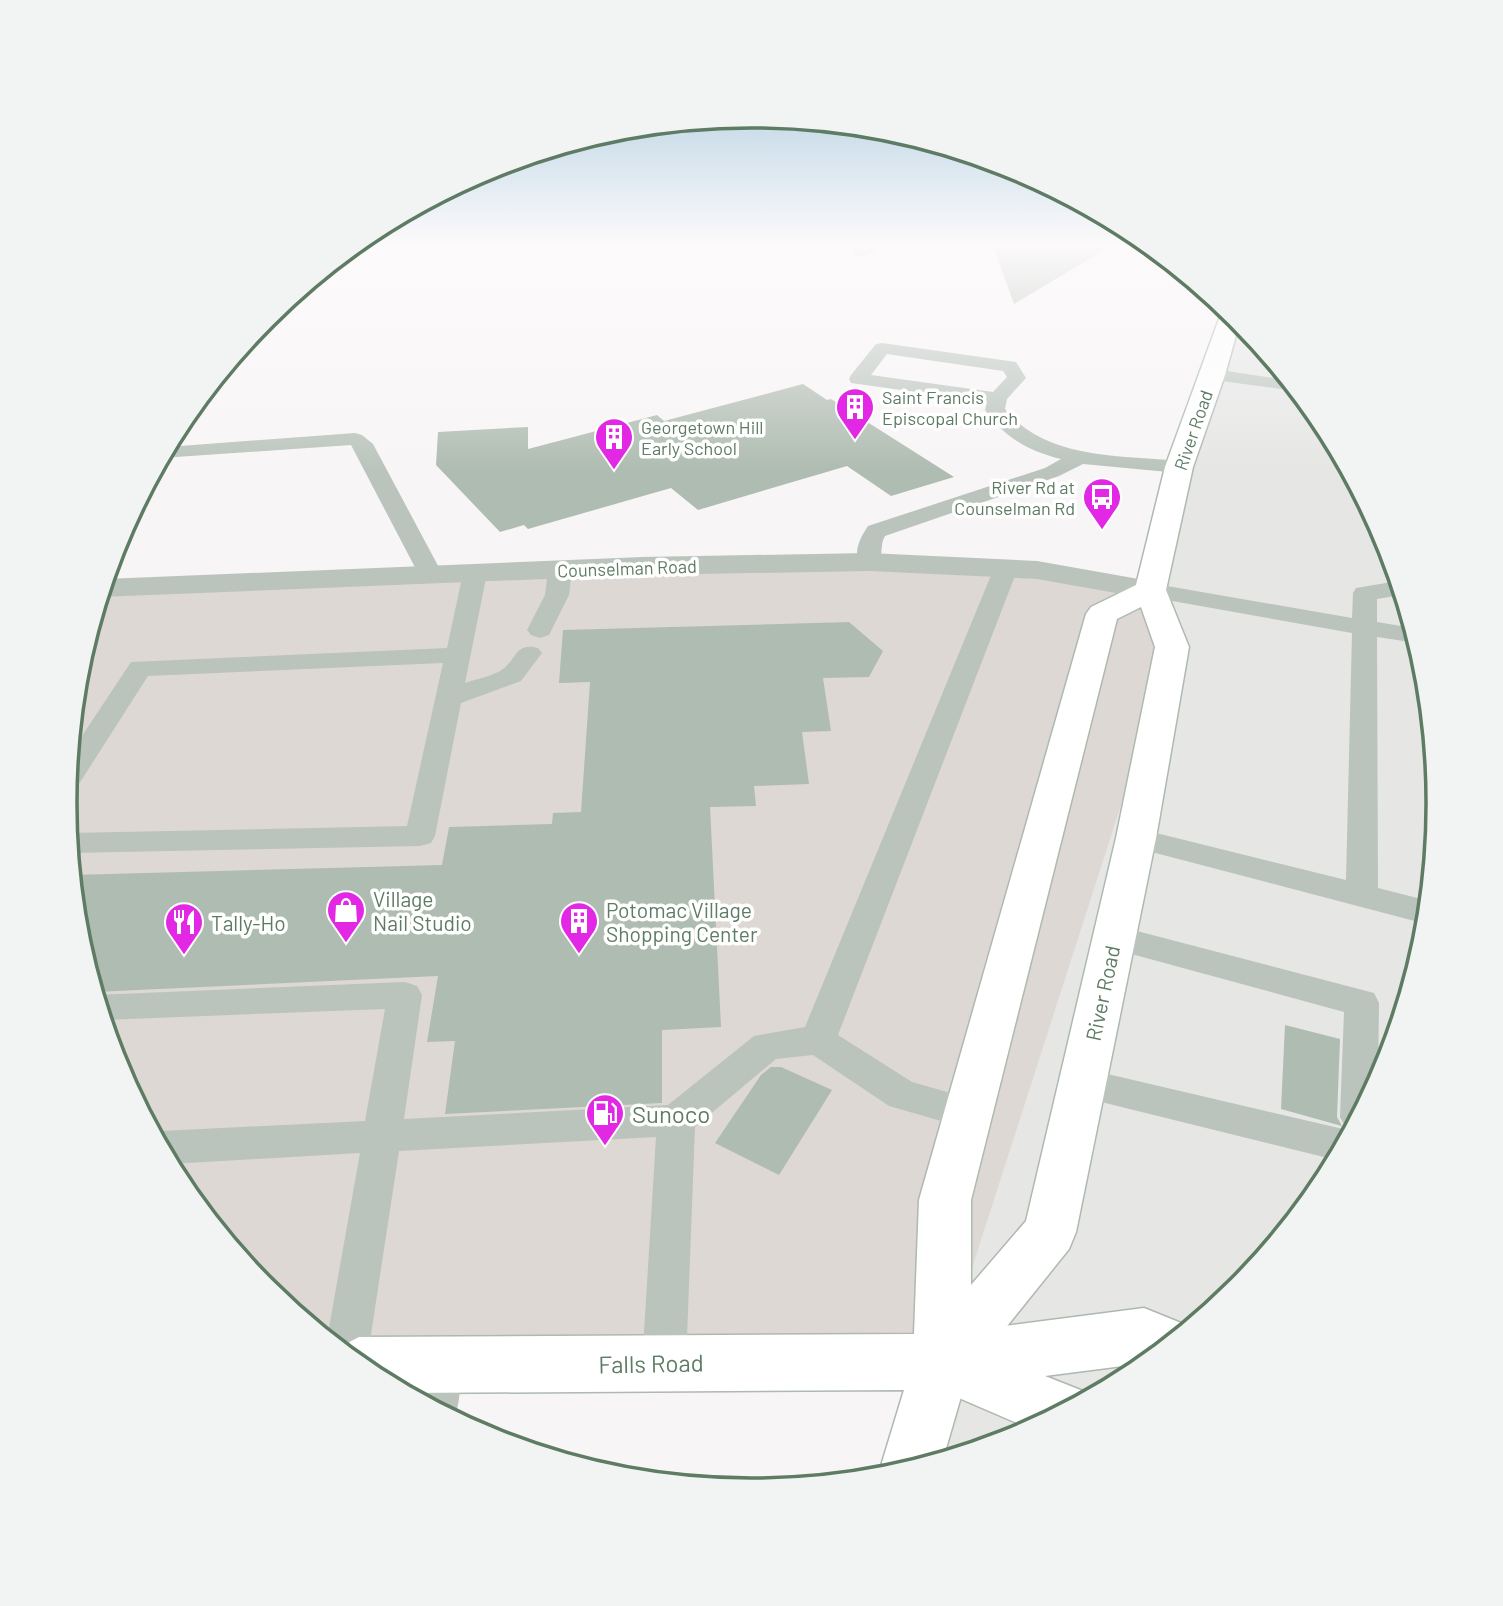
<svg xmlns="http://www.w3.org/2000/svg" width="1503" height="1606" viewBox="0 0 1503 1606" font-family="Barlow,sans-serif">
<rect width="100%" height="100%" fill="#f8f5f6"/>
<path fill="#e6e6e5" d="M1231 314 1237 318 1323 422 1386 541 1425 669 1438 803 1425 937 1386 1066 1322 1185 1237 1289 1133 1374 1014 1438 911 1469 942 1362 1172 647 1150 590Z"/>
<path fill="#ddd8d4" d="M869 562 1150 590 1172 647 942 1362 359 1365 266 1288 180 1184 166 1157 117 1065 78 937 65 803 78 669 103 588Z"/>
<path fill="#afbcb1" d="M993 246H1111L1014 304Z
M803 384 827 400 831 399 954 477 891 496 847 466 698 510 671 488 528 529 524 525 500 532 436 465 438 432 528 427V449L657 415 664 421Z
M849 622 883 651 869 677 823 678 831 731 802 732 809 784 754 786 756 806 710 807 721 1027 662 1030V1103L445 1114 455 1041 427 1042 438 976 95 992 78 937 72 875 442 865 449 827 552 824 553 813 581 812 590 682 559 683 563 630Z
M1285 1025 1340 1039 1337 1117 1342 1126 1281 1109Z
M771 1067H781L832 1090 779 1175 715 1143 761 1075Z"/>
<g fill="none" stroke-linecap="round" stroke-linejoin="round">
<defs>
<path id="secondary" d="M1144 1308 1191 1327 1146 1363 1045 1376 1083 1391 1086 1399 1031 1429 922 1382 913 1362 922 1342 942 1334Z"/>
<path id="primary" d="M1223 308 1240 321 1225 375 1193 467 1166 590 1189 647 1156 838 1076 1232 1069 1249 967 1376 943 1459 883 1477 880 1469 904 1390 405 1393 370 1374 338 1348 359 1337 914 1334 919 1200 1086 614 1091 607 1136 585 1165 467ZM1141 607 1155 647 1116 838 1026 1221 971 1285V1200L1117 619Z"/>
</defs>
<use href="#secondary" stroke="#adb9af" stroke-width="3"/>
<use href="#primary" stroke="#aeb9b0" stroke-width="3"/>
<path fill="#bac4bc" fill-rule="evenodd" d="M882 343 1016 362 1026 378 1007 399 1005 409C1046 460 1120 455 1179 461L1186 463 1190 467 1186 471 1179 473 1083 464 1059 476 885 536C879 546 884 558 877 567H861C852 553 860 538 868 526L1045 468 1061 459C1029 451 1005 438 985 410L987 402 851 383 849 379 851 375 876 344ZM887 354 1003 371 1007 377 993 392 871 375Z
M1213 369 1288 380 1297 391 1206 379 1204 375Z
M355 433 362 435 373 444 443 575 439 580H423L419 575 351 445 161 458 167 447Z
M1006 561 1014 563 1018 568 838 1035 912 1082 982 1102 988 1113 982 1124 969 1129 889 1106 813 1055 776 1059 695 1127 686 1364 680 1379 664 1386 648 1379 642 1364 656 1137 399 1151 368 1354 362 1368 327 1339 360 1153 170 1164 154 1134 161 1131 365 1121 385 1009 103 1020 95 995 405 982 417 986 422 995 404 1119 668 1105 754 1036 805 1027 994 568 998 563Z
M560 563 568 565 572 570 569 595 549 635 540 638 531 635 527 630 545 595 548 570 552 565Z
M475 566 483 568 487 573 465 683C476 679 494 676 503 669 517 658 516 642 538 648L542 653 521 681 461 703 435 836 431 843 420 846 70 853 69 833 407 826 443 663 148 676 77 787 67 789 70 754 131 662 447 648 463 573 467 568Z
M1398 581 1402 595 1377 599V622L1413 628 1417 643 1377 637 1378 888 1429 901 1426 924 1125 845 1121 838 1125 831 1136 828 1346 880 1352 633 1150 597 1141 595 1138 590 1141 585 1150 583 1352 618 1353 593 1356 588Z
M1114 925 1374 993 1379 1003 1378 1080 1352 1130 1346 1128 1340 1117 1344 1012 1102 946 1097 937 1102 928Z
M1082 1068 1343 1129 1351 1131 1336 1160 1069 1094 1063 1083 1069 1072Z
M438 1343 454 1350C462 1370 462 1398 454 1419L413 1397 416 1365 422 1350Z"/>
<path fill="#bac4bc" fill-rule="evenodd" d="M879 246C873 255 865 258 855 255L852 251 856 246Z"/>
<path fill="#bac4bc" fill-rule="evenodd" d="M869 553 1037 561 1150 581 1161 583 1166 590 1161 597 1150 599 1037 579 869 571 642 575 100 597 105 579 642 557Z"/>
<use href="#secondary" fill="#fff" fill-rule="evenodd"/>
<use href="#primary" fill="#fff" fill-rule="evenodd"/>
</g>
<linearGradient id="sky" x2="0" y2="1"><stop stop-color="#97bfd8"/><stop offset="0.52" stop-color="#fcfafb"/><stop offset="1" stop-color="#fcfafb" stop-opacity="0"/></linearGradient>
<rect width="1503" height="471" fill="url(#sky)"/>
<defs>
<symbol id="building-pin" viewBox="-11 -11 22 30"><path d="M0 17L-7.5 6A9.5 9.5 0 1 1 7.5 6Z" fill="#e228e5" stroke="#fff"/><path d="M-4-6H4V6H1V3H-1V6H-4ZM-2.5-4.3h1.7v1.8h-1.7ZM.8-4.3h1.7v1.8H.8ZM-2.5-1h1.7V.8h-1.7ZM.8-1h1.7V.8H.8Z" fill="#fff"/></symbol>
<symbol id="bus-pin" viewBox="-11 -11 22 30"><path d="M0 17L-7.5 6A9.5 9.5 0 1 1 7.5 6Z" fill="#e228e5" stroke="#fff"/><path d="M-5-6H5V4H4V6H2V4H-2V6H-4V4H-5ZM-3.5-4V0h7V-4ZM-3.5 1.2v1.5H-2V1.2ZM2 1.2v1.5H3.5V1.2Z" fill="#fff"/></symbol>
<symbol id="shop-pin" viewBox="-11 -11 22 30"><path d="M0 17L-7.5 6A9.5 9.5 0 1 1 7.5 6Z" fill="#e228e5" stroke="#fff"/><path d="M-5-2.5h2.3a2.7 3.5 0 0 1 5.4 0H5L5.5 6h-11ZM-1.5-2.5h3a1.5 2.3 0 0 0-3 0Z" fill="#fff"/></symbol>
<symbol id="restaurant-pin" viewBox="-11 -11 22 30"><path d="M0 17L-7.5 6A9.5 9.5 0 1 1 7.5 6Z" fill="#e228e5" stroke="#fff"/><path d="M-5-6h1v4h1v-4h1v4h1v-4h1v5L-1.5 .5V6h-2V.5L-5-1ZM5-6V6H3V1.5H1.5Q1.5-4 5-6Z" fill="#fff"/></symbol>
<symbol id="fuel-pin" viewBox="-11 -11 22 30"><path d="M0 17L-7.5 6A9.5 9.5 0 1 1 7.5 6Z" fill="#e228e5" stroke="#fff"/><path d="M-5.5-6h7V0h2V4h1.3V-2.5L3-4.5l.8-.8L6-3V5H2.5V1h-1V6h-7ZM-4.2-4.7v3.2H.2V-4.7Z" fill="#fff"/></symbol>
</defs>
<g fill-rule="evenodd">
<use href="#building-pin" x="833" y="385" width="44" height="60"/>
<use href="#building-pin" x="592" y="415" width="44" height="60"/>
<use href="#bus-pin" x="1080" y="475" width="44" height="60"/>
<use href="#shop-pin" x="324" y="888" width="44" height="60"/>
<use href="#building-pin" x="557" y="899" width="44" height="60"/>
<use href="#restaurant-pin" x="162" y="900" width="44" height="60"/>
<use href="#fuel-pin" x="583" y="1091" width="44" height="60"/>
</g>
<g text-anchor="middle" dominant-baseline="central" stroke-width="7" stroke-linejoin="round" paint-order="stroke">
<g font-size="18" fill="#5e7b64" stroke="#fff" text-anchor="start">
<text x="882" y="397">Saint Francis<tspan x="882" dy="21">Episcopal Church</tspan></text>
<text x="641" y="427">Georgetown Hill<tspan x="641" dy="21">Early School</tspan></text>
<text x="1075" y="487" text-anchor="end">River Rd at<tspan x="1075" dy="21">Counselman Rd</tspan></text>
</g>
<g font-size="18" fill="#5e7b64" stroke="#fff">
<text transform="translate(1193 430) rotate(-71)">River Road</text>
<text transform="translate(627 568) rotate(-2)">Counselman Road</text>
</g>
<g font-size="21" fill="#5e7b64" stroke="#fff" text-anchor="start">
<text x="373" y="898">Village<tspan x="373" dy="24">Nail Studio</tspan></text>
<text x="606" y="909">Potomac Village<tspan x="606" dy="24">Shopping Center</tspan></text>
<text x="211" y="922">Tally-Ho</text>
</g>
<g font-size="21" fill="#5e7b64" stroke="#fff">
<text transform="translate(1102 993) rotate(-78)">River Road</text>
</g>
<g font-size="24" fill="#5e7b64" stroke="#fff" text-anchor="start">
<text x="632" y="1113">Sunoco</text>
</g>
<g font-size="24" fill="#5e7b64" stroke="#fff">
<text transform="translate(651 1363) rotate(-1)">Falls Road</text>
</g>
</g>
<path d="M0 0H1503V1606H0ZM751 128H752A674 674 0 0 1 1426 802V804A674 674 0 0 1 752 1478H751A674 674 0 0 1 77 804V802A674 674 0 0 1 751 128Z" fill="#f2f4f3" fill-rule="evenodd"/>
<path fill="none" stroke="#5e7b64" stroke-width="3.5" d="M751 128H752A674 674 0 0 1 1426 802V804A674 674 0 0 1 752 1478H751A674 674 0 0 1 77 804V802A674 674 0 0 1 751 128Z"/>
</svg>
